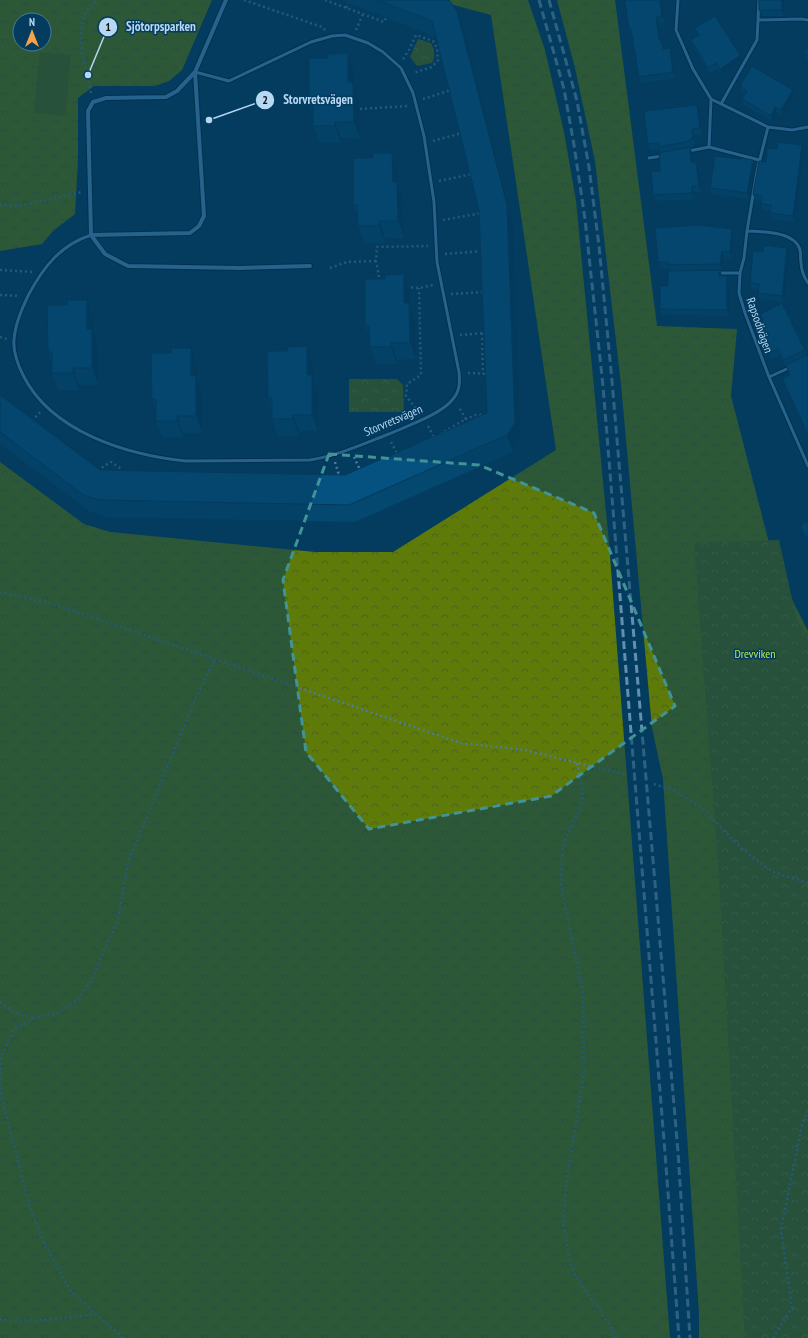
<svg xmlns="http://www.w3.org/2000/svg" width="808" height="1338" viewBox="0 0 808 1338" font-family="'PT Sans Narrow',sans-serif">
<defs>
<pattern id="forest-crowns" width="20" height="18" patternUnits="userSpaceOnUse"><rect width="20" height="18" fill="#5e7a08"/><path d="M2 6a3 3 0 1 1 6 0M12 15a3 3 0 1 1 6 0" fill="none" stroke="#4e6322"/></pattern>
<pattern id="park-crowns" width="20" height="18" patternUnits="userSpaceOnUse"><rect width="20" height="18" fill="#536a11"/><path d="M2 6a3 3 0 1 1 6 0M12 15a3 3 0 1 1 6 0" fill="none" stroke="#6a7f34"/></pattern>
</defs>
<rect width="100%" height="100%" fill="#043c5f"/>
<path fill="url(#forest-crowns)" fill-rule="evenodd" d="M0 0H212L182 70 169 81 155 86H94L78 98V159L75 214 53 231 42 244 0 251ZM20 20H44V44H20Z
M448 0H528L545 50 564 132 576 201 609 543 670 1338H0V462L84 524 110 532 315 552H393L556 450 491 15 446 3Z
M557 0H615L657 326 737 329 731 396 775 566 808 631V1338H699V1313L663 779 652 728 621 384 595 161 575 68Z"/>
<path fill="url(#park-crowns)" d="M418 39 431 43C434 49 436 56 432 63L417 66 410 57Z
M349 379H397L403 385 404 412H349Z
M779 540 796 617 808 640V1338H745L719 878 694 543Z"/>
<path fill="#536a11" d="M40 52 71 55 65 116 34 113Z"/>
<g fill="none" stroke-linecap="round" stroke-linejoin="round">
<defs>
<path id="lane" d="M678 0 676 30 693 69 711 99 768 127 792 130 808 127
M758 20 801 19 808 20
M721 104 757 40 759 0
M768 127 757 171 747 231 744 258 740 273 739 293 745 313 769 377 808 466
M709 147 711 99
M689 151 709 147 759 160
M649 158 662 156
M747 231C763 232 795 231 800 250 801 254 800 258 801 262 801 270 804 277 808 283
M91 235C61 245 44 266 29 294 22 308 15 324 14 340 13 351 18 365 23 375 51 432 127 455 186 461L310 460C337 456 363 444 389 434 407 426 442 414 453 399 460 391 460 382 459 372L437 262 434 202 424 136 413 93 401 68 383 52 368 43 345 35 332 36 311 42 229 81 195 72
M717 273H740
M769 377 789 368"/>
<path id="street" d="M195 72 204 216 199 226 190 233 91 235 88 111 93 102 106 98 166 97 177 91 195 72 226 0
M91 235 105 254 128 266 239 268 310 266"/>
</defs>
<use href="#lane" stroke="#00223a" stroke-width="5"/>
<use href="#street" stroke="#00223a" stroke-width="6"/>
<path stroke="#4e7c9c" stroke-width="2.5" stroke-dasharray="2 3" stroke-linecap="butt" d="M244 0 322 27 325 30
M325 0 384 22 386 18
M346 8 348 3
M356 30 363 14
M403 59 409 50 416 35 433 41 437 48 438 60 432 67 413 73
M91 93C86 64 68 21 97 0
M423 99 451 90
M360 109 407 106
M433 141 462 133
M439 181 472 174
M0 205 20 206 82 192
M443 220 482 213
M445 254 484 251
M330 268 347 262 376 261
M0 270 34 272
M380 282 376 261 377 247 428 246
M406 287 419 288 433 285
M451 294 486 292
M0 295 20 296
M482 333 483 374
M460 335 483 333
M0 337 7 339
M468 373 489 374
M419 412 406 396 407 384 421 375 419 288
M32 421 41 411
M469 424 466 419 476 415H484
M428 426 435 439
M440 434 466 419 458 406
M391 442 398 455
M354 457 361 472
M335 462 339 475
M98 471 104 466 111 462 120 468 124 473
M333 476 339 474
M0 592 47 602 461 743 525 750 627 775
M577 763 583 793 581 805 563 846 561 886 583 992 584 1073 567 1179 563 1222 569 1258 576 1277 610 1325 616 1338
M654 784 678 792 703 809 741 848 773 872 808 883
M0 1002 13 1012 34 1018
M0 1320C32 1322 63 1319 95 1314
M123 1338 72 1293 45 1245 30 1208 1 1095V1057L13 1030 35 1018 60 1012 77 1000 91 981 118 919 128 863 196 697 215 659
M773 1338 792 1308 781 1229 802 1126 808 1111"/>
<use href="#lane" stroke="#4f90c3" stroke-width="3"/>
<use href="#street" stroke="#4f90c3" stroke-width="4"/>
<path stroke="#638fad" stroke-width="3" stroke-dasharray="8 4" stroke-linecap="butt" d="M539 0 564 89 574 145 585 219 603 386 665 1153 679 1338
M549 0 577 101 589 167 599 246 612 381 678 1152 690 1338"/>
</g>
<path fill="#04476f" d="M341 0H449L457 11 463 27 513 222 521 439 513 452 355 522 105 517 89 511 0 444V395L100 470 345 475 487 413 479 210 436 37Z
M662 0 665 22 658 23 660 40H661L664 49 670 48 672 54 676 78 641 83 639 77 632 36H631L629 30Z
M784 0V16H761L759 10Z
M695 28 742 61 740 63 722 75 718 69 710 74 693 46 691 40 698 36Z
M808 47V60L806 59 804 53Z
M348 53 354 70V85L359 99 360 138H341V143H320L313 126V117L309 105 328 58Z
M740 86 793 90 795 96 783 116 777 113 773 122 744 105 742 99 745 94 742 92Z
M697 105 700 111 702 134 694 135 695 144 692 145V147H690L692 153 693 162 696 163 698 169 701 192H694L695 199 655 201 653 195 660 171 661 152 659 149 650 150 648 144Z
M802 145 804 151 795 222 772 219 770 213V211L763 210 761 204V201L755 200 753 194 766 162 777 149Z
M392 153 398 170V185L403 198 404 238H385V243H364L358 226V217L353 205 373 158Z
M741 159 753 160 755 166 749 199 712 194 710 188Z
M732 229 734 235 732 258 724 257 722 270H720L722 276H727L729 282V316L662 315 660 309 668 286 670 271 669 268H660L658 262Z
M787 248 790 254 784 302 760 299 758 293 759 290 752 289 750 283 763 252Z
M404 274 410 291V306L415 320 416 359 397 360V364H376L370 347V338L365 326 385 279Z
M87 300 93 317V331L98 345V385H79V390H58L52 373V364L48 352 67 305Z
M760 314 805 350 807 356 808 357V436L782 378 790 375 786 366 780 355 771 359 757 330 755 324 763 320Z
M307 346 313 363V378L318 392V431H299V436H278L272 419V410L268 398 287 351Z
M197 364V380L202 393V433H183V437H162L156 421V412L152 399Z
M808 521V542L802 532 800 526Z"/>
<path fill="#04395a" d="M660 0H662L665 22 662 16Z
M782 0H784V16L782 10Z
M457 11 463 27 513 222 521 439 513 452 507 435Z
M656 17 658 23 661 46 659 40Z
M670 48 672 54 676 78 673 72Z
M348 53 354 70V85L359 99 360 138 354 122 348 82Z
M740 55 742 61 740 63 722 75 720 69Z
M793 90 795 96 783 116 781 110Z
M697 105 700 111 702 134 700 128Z
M775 107 777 113 773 122 771 116Z
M335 122 341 138V143L335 126Z
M692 129 694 135 695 144 693 138Z
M802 145 804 151 795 222 793 216Z
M690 147 692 153 693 168 691 162Z
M392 153 398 170V185L403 198 404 238 398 221 393 182Z
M753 160 755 166 749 199 747 193Z
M696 163 698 169 701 192 699 186Z
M692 186 694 192 695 199 692 193Z
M379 221 385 238V243L379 226Z
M732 229 734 235 732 258 730 252Z
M787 248 790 254 784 302 782 296Z
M722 251 724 257 722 270 720 264Z
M720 270 722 276H719Z
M404 274 410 291V306L415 320 416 359 410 343 404 303Z
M727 276 729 282V316L727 310Z
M87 300 93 317V331L98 345V385L92 368 87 329Z
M391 343 397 360V364L391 347Z
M307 346 313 363V378L318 392V431L312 415 307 375Z
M191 348 197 364V380L202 393V433L196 416 191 376Z
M73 368 79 385V390L73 373Z
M293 415 299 431V436L293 419Z
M177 416 183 433V437L177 421Z"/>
<path fill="#055281" stroke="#04395a" d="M377 0H449L457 11 507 205 515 423 507 435 349 505 99 500 83 495 0 432V395L100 470 345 475 487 413 479 210 432 21Z
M625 0H660L662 16 656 17 659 40H661L663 49 670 48 673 72 639 77 631 29 629 30Z
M759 0H782V10H759Z
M715 16 740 55 738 57 720 69 716 63 708 68 691 40 699 35 695 28Z
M808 47V55L804 53Z
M348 53V82H353L354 122H335V126H313V105H309V58H328V54Z
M752 66 793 90 781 110 775 107 771 116 742 99 747 91 740 86Z
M697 105 700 128 692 129 693 138 690 139V141L659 147 658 143 648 144 644 111Z
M778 142 802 145 793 216 770 213 771 205 761 204 762 196 753 194 759 161 766 162 767 148 777 149Z
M690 147 691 162 696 163 699 186H692V193L653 195 651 171H660L659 153Z
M373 153H392L393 182H397L398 221H379V226H358L357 205H353V158H373Z
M715 156 741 159V158L753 160 747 193 710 188Z
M698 225 732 229 730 252 722 251 720 264 668 265V262H658L655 228Z
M764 245 787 248 782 296 758 293 759 284 750 283 753 251 763 252Z
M720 270 719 276H727V310L660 309V286H668V271Z
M404 274V303H409L410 343H391V347H370L369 326H365V279H385V275Z
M67 300H87V329H92V368H73V373H52V352H48L47 305H67Z
M782 303 805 350 783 360 778 349 769 353 755 324 763 320 760 314Z
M307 346V375H312V415H293V419H272V398H268L267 351H287V347Z
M171 348H191V376H196V416H177V421H156V399H152L151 353H171Z
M807 355 808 357V429L806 430 782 378 790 375 786 365Z
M808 521V540L800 526Z"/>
<path d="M0 0H808V1338H0ZM329 454 479 465 594 513 675 706 551 796 369 829 306 752 283 580Z" fill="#043c5f" fill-opacity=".55" fill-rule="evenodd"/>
<path fill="none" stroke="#419396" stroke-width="3" stroke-dasharray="8 5" stroke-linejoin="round" d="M329 454 479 465 594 513 675 706 551 796 369 829 306 752 283 580Z"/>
<g text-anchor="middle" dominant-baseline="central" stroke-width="3" stroke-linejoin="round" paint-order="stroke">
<g font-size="12" fill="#b7d8f3" stroke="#043c5f">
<text transform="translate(760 325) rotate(71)">Rapsodivägen</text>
<text transform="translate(393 420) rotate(-23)">Storvretsvägen</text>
</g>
<g font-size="12" fill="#bae840" stroke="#043c5f">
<text x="755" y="653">Drevviken</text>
</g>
</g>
<path fill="none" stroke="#b7d8f3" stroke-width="1.5" d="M88 75L108 27M209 120L265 100"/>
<g fill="#b7d8f3" stroke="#043c5f" stroke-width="1.5">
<circle cx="88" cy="75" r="4"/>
<circle cx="209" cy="120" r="4"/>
<circle cx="108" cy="27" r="10"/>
<circle cx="265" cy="100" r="10"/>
</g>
<g font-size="12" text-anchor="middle" font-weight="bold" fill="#111">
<text x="108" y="31">1</text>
<text x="265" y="104">2</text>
</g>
<g font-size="13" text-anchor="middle" font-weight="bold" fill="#b7d8f3" stroke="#043c5f" stroke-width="3" stroke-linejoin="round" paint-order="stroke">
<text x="161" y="31">Sjötorpsparken</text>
<text x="318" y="104">Storvretsvägen</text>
</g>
<g transform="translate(32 32)"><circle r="19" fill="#043c5f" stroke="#4c7a9a"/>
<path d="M0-3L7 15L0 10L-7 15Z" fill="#f7a248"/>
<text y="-6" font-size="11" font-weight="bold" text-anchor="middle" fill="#b7d8f3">N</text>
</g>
</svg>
